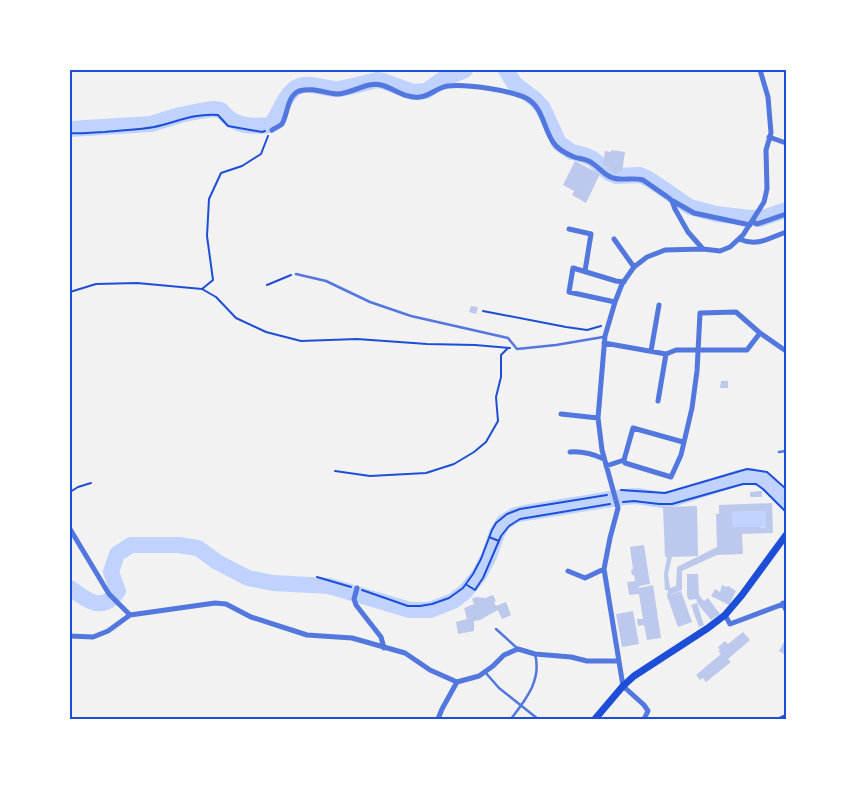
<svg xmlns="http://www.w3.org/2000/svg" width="856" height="789" viewBox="0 0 856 789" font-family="'IBM Plex Serif',serif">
<rect width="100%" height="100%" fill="#f2f2f2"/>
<path fill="#bfd3fe" d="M766 511V527L765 528 760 527H733L732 512Z"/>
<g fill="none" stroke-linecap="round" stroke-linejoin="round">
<path stroke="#bfd3fe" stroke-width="16" d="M506 70 514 83 536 100 543 108 559 143 572 152 584 155 593 159 609 173 616 176 640 175 649 179 690 207 716 214 760 219 786 210
M70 129 151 124 180 115 200 111 213 109 221 110C234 127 251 127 271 125 278 115 283 100 291 92 304 77 323 90 339 89 352 87 365 83 377 80L383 81 413 92 426 91 443 79 465 70
M70 588C86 600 103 614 118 591L111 572 117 554 131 545H178L198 548 217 562 248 578 273 583 329 586 410 610H430L453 601 465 592 479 575 489 556 497 533 503 523 515 515 525 513 624 497 637 496 662 500 676 498 738 478 752 476 763 480 786 502"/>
</g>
<path fill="#bdc9ec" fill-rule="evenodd" d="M611 150 625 152 622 172 619 171 618 174 613 173V171L608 170 609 166H603L605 151 611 152Z
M575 161 600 174 586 203 572 195 574 191 563 185Z
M471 306 478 307 476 314 469 312Z
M721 381H728V388H720Z
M762 491V497H750V492Z
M772 503 773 533 742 534 743 554 717 555 682 571V590L667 596 668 590H665L664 574 667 557H665L663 507 697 506 698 556 672 557 668 574 670 588 676 586 677 567 717 547 716 514H719V505ZM766 511V527L765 528H761V527H733L732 512Z
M644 545 650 584 639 586V588L653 585 661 638 647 640 644 625 638 626 637 619H643L639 594 629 595 627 582 635 581 634 575H632L631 570 633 569 630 547Z
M687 574H698L699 595 704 601 708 598 720 614 711 620 698 604 696 599 689 600 687 596Z
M722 585 727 587 728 586 736 591 729 605 711 596 715 589 720 592Z
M681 591 692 622 678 627 667 596Z
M493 595 496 601 494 602 496 606 506 602 511 615 502 619 498 610 480 620 474 621V631L458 634 456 622 467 619 464 608 474 604 472 599 476 597 485 598Z
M697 603 704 625 699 627 691 605Z
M633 611 639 644 622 647 616 614Z
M743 632 750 640 728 659 731 662 706 682 703 678 700 680 696 675 721 654 718 651 720 650 718 647 725 641 728 644Z
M786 638V655L779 651Z"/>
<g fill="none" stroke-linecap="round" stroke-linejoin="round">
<path stroke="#1d4ed8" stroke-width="2" d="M70 133C81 134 93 132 105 132 121 130 138 130 154 127 177 122 194 113 218 115L228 126 262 132 265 131
M267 285 291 275
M202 289 213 280 207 236 209 199 221 173 242 166 261 154 268 136
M70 292 96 284 137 283 202 289 216 297 236 318 266 332 301 341 357 339 427 344 475 345 510 348
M483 311 566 327 587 330 601 326
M335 471 370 476 426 473 454 464 474 452 486 442 498 421 496 397 501 377V355L508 348
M621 490 665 493 747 469 767 472 786 489
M70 492 78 487 91 483
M623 502 634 501 659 504H672L743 484H756L763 489 786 512
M489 537 499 541
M317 577 351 587
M467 585 475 590 483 578 501 536 509 526 520 519 610 504
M362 590 408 606H420L432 604 449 598 463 588 473 574 481 559 492 530 496 523 507 514 520 509 607 495
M777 719 786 715"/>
<path stroke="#5277de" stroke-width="2.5" d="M296 274 326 281 370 302 411 316 508 338 517 349 556 345 603 337
M779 452 786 451
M496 629 517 648
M485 672 499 688 538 719
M511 719C526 699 542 680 535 654"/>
<path stroke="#5277de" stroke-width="5" d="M272 130C275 128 280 126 282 124 288 114 287 96 299 91 313 87 324 93 337 94 351 94 368 81 381 85 394 88 405 99 420 97 430 96 438 87 448 86 467 84 509 90 526 98 543 107 543 127 553 142 557 149 567 154 574 157 580 159 587 159 592 163 600 168 604 175 613 178 623 181 633 177 643 180L669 198 672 201 675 209 688 232 703 249
M769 137 786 143
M673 201 694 213 750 225
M752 221 757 224 786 214
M569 229 591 234 585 271
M614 239 634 267
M739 239C758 247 769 238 786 232
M615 302 569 292 573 268 616 281 624 282
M604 343 666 354 676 350H747L760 333
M651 351 659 305
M658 401 666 354
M561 414 598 418
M570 452C582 451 593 454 604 459
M624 460 633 428 683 442
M606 466 624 460 625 463 671 477 681 455 692 408 697 371 700 313 736 312 760 333 786 351
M70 529 109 594 130 615 215 603 226 604 251 617 307 635 352 638 405 653 430 670 457 682
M568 571 585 578 604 569
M357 588 354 599 356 605 381 637 384 648
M783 603 786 610
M725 615 730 624 786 603
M70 636 93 637 108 631 130 615
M438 719 442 709 457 682 479 676 493 666 504 655 518 649 535 654 571 657 587 661H619
M644 719 648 711 644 705 623 686 604 569 610 538 618 508 602 450 598 418 605 336 615 302 622 284 634 267 647 257 665 250 703 249 720 251 730 247 743 235 764 202 767 189 766 150 771 133 768 97 760 70"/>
<path stroke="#1d4ed8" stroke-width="7" d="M595 719 623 686 634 676 708 628 725 615 742 595 786 535"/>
</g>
<rect width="856" height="789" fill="none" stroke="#ffffff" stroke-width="142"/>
<rect x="71" y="71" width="714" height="647" fill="none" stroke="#1d4ed8" stroke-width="2"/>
</svg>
